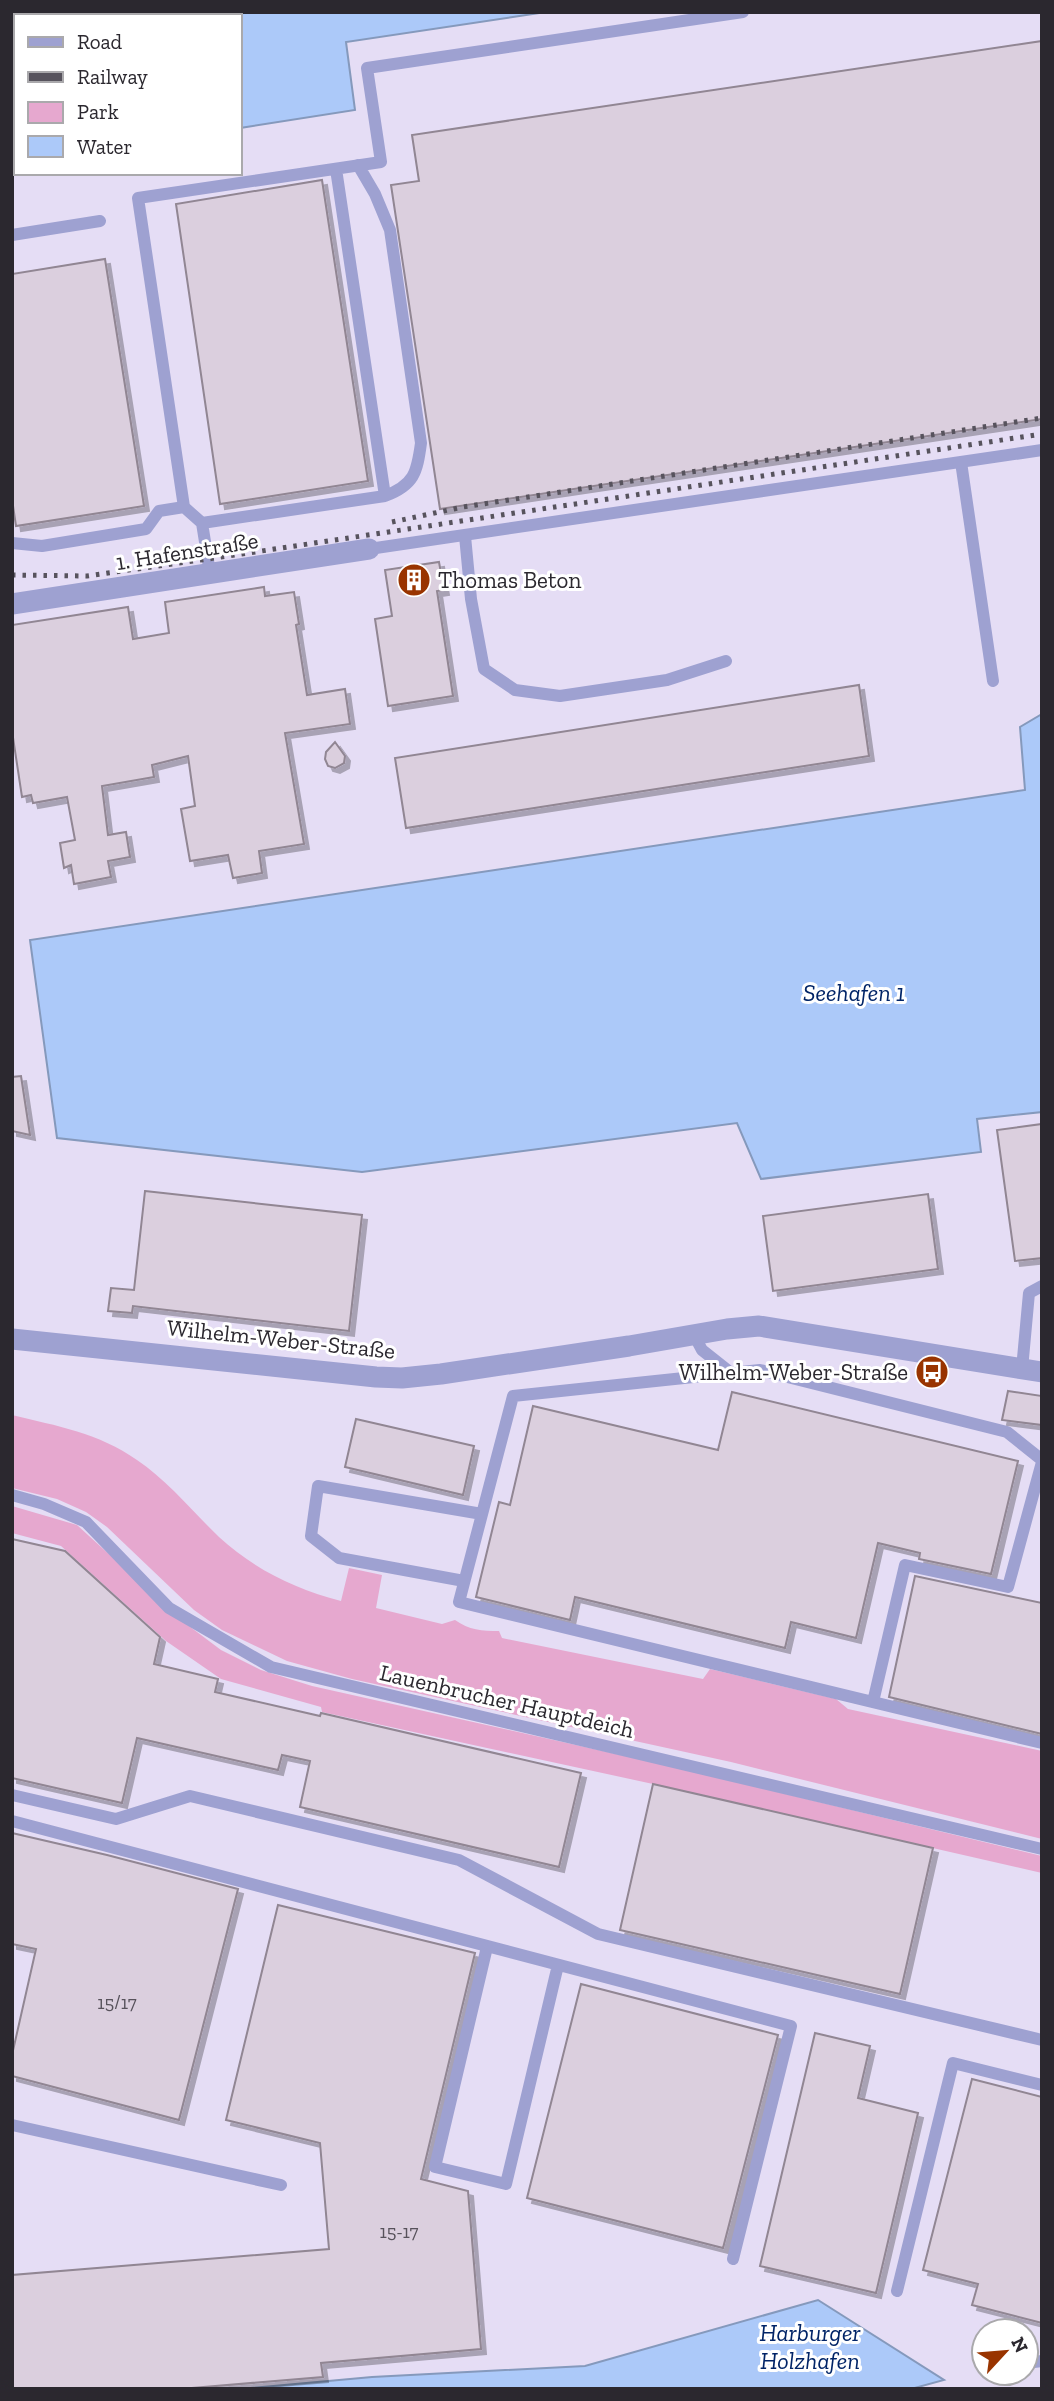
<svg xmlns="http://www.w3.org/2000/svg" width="1054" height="2401" viewBox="0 0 1054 2401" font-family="'Zilla Slab',serif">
<defs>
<filter id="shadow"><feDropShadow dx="5" dy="5" stdDeviation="0" flood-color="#0004"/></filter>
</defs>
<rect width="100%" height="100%" fill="#f1ebfc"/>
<path fill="#e5ddf5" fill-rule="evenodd" d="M546 12H1042V714L1020 727 1025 790 30 940 362 1172 738 1123 980 1152 977 1119 1042 1112V2389H911L943 2379 818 2300 585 2366 372 2377 239 2389H12V156L16 155V173H240V128L355 110 346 42ZM984 2331H1026V2373H984Z"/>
<path fill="#e6a8cf" d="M12 1415C57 1426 99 1433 137 1460 168 1481 192 1511 219 1537 254 1569 295 1589 341 1601L349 1568 382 1575 376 1608 442 1624 455 1620C469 1630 482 1631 499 1631L502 1638 703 1679 710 1669 836 1699 848 1709 1042 1751V1839L731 1762 352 1679 287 1661 222 1630 194 1610 107 1527 86 1512 57 1499 12 1488Z
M12 1506 77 1525 181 1620 221 1650 261 1670 312 1686 674 1767 1042 1856V1873L653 1784 322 1712 321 1707 221 1679 166 1641 61 1546 12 1533Z"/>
<path fill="#acc9f9" stroke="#8599bc" stroke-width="2" d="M12 12H546L346 42 355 110 240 128V16H16V155L12 156Z
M1042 714V1112L977 1119 981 1152 761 1179 737 1123 362 1172 57 1138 30 940 1025 790 1020 727Z
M818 2300 944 2380 911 2389H239L372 2377 585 2366Z"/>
<path fill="#dbcfde" stroke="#918693" stroke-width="2" filter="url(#shadow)" d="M1042 41V419L440 509 391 185 419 181 412 135Z
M322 180 368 481 220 504 176 204Z
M105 259 144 506 16 526 12 499V274Z
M439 562 444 590 437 591 453 696 388 706 375 619 392 616 385 570Z
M264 587 265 596 294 592 299 624 296 625 307 695 345 689 350 724 285 733 304 844 259 851 262 873 233 878 228 855 190 861 181 809 195 806 188 756 152 765 154 777 102 786 108 835 126 832 130 857 108 861 111 877 74 884 71 865 64 868 60 843 75 840 67 797 33 803 31 795 22 797 12 731V625L128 607 133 639 169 633 165 602Z
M859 685 869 756 406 828 395 758Z
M335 742 345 756 344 763 335 768 328 766 325 759 326 752Z
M21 1076 30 1135 12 1131V1077Z
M1042 1124V1258L1015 1261 997 1130Z
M145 1191 362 1215 349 1331 133 1306 132 1313 108 1311 111 1288 134 1290Z
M928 1194 938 1269 773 1291 763 1216Z
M1008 1391 1042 1396V1425L1002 1420Z
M732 1392 1018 1461 991 1574 919 1559 920 1553 878 1543 856 1638 791 1622 785 1648 575 1597 570 1620 476 1597 499 1502 510 1505 533 1406 718 1450Z
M356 1419 474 1446 463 1495 345 1467Z
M12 1539 65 1551 160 1637 154 1664 218 1679 215 1692 320 1716 321 1713 581 1773 559 1867 300 1807 310 1761 282 1755 278 1770 137 1738 122 1803 12 1778Z
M915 1576 1042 1603V1734L889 1697Z
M653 1784 933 1848 900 1994 620 1930Z
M12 1833 107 1855 238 1889 179 2120 12 2076V2055L36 1949 12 1944Z
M278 1905 475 1953 421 2179 468 2191 481 2349 321 2363 323 2377 180 2389H12V2275L329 2249 320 2143 226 2120Z
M581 1984 778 2035 723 2248 527 2198Z
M815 2033 870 2046 858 2098 918 2113 876 2293 760 2266Z
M972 2079 1042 2097V2323L972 2305 978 2284 923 2270Z"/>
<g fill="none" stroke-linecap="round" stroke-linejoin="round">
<path stroke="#9ea1d1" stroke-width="12" d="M358 165 375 194 390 230 421 443C417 473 414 485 385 496
M12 235 100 221
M961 462 993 681
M202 523 385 496 336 169
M465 536 471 599 484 669 515 690 560 696 667 680 726 661
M12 543 42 546 146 529 159 511 184 507
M369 549 1042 450
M210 573 202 523 184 507 138 198 381 162 367 68 743 12
M694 1335 702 1350 731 1373
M1022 1369 1029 1293 1042 1286
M1042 1460 1007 1432 760 1370 513 1396 459 1602 1042 1743
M12 1495 44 1504 86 1522 169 1608 271 1667 1042 1849
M464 1581 339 1558 311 1536 318 1486 482 1514
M873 1702 905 1565 1008 1587 1042 1462
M12 1795 116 1819 190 1796 459 1860 598 1934 1042 2040
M12 1821 791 2026 733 2259
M487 1947 435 2167 506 2184 558 1965
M12 2125 281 2185
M897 2291 953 2063 1042 2085
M1026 2363 1042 2361"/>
<path stroke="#9ea1d1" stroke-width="21" d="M12 604 369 549
M12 1339 376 1377 402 1378 441 1374 629 1346 727 1329 759 1326 1042 1372"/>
<path stroke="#57535d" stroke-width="5" stroke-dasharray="3.5 7" stroke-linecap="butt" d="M392 522 463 507 1042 418
M12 575 87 576 208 559 1042 434"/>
</g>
<defs>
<symbol id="building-disc" viewBox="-11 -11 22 22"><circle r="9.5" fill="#993400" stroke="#fff"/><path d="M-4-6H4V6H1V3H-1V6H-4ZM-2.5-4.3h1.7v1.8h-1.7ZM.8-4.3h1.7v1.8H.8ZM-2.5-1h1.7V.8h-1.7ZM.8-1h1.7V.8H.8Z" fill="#fff"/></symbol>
<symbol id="bus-disc" viewBox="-11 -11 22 22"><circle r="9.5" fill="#993400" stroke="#fff"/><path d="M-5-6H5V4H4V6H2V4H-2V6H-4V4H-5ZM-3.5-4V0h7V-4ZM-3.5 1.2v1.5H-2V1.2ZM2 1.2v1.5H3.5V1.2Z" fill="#fff"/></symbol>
</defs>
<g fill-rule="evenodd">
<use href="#building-disc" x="395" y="561" width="38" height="38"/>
<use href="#bus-disc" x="913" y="1353" width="38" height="38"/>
</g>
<g text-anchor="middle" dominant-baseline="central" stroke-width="6" stroke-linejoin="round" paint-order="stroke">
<g font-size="19" fill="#57525b">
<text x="117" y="2002">15/17</text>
<text x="399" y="2231">15-17</text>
</g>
<g font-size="23" fill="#2b282f" stroke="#fff">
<text transform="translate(187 551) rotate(-9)">1. Hafenstraße</text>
<text transform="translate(281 1339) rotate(6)">Wilhelm-Weber-Straße</text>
<text transform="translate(507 1701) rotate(13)">Lauenbrucher Hauptdeich</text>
</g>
<g font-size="23" fill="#2b282f" stroke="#fff" text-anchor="start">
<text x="438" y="580">Thomas Beton</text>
<text x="908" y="1372" text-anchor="end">Wilhelm-Weber-Straße</text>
</g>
<g font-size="24" font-style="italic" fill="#012467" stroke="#fff">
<text x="854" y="992">Seehafen 1</text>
<text x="810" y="2332">Harburger<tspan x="810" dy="28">Holzhafen</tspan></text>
</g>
</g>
<rect width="1054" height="2401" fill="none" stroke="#2b282f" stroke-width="28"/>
<rect x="14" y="14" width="228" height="161" fill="#ffffff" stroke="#aaa9ac" stroke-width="2"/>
<rect x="28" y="37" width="35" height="10" fill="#9ea1d1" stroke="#aaa9ac" stroke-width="2"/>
<text x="77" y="49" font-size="21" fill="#2b282f">Road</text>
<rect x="28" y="72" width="35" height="10" fill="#57535d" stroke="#aaa9ac" stroke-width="2"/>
<text x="77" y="84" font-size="21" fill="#2b282f">Railway</text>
<rect x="28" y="102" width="35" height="21" fill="#e6a8cf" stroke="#aaa9ac" stroke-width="2"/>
<text x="77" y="119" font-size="21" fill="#2b282f">Park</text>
<rect x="28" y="136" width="35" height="21" fill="#acc9f9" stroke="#aaa9ac" stroke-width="2"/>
<text x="77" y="154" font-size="21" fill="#2b282f">Water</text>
<g transform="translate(1005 2352) rotate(64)"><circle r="33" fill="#ffffff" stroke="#aaa9ac" stroke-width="2"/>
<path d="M0-5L12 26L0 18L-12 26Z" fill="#993400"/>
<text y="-10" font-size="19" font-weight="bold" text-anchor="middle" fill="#2b282f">N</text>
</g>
</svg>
